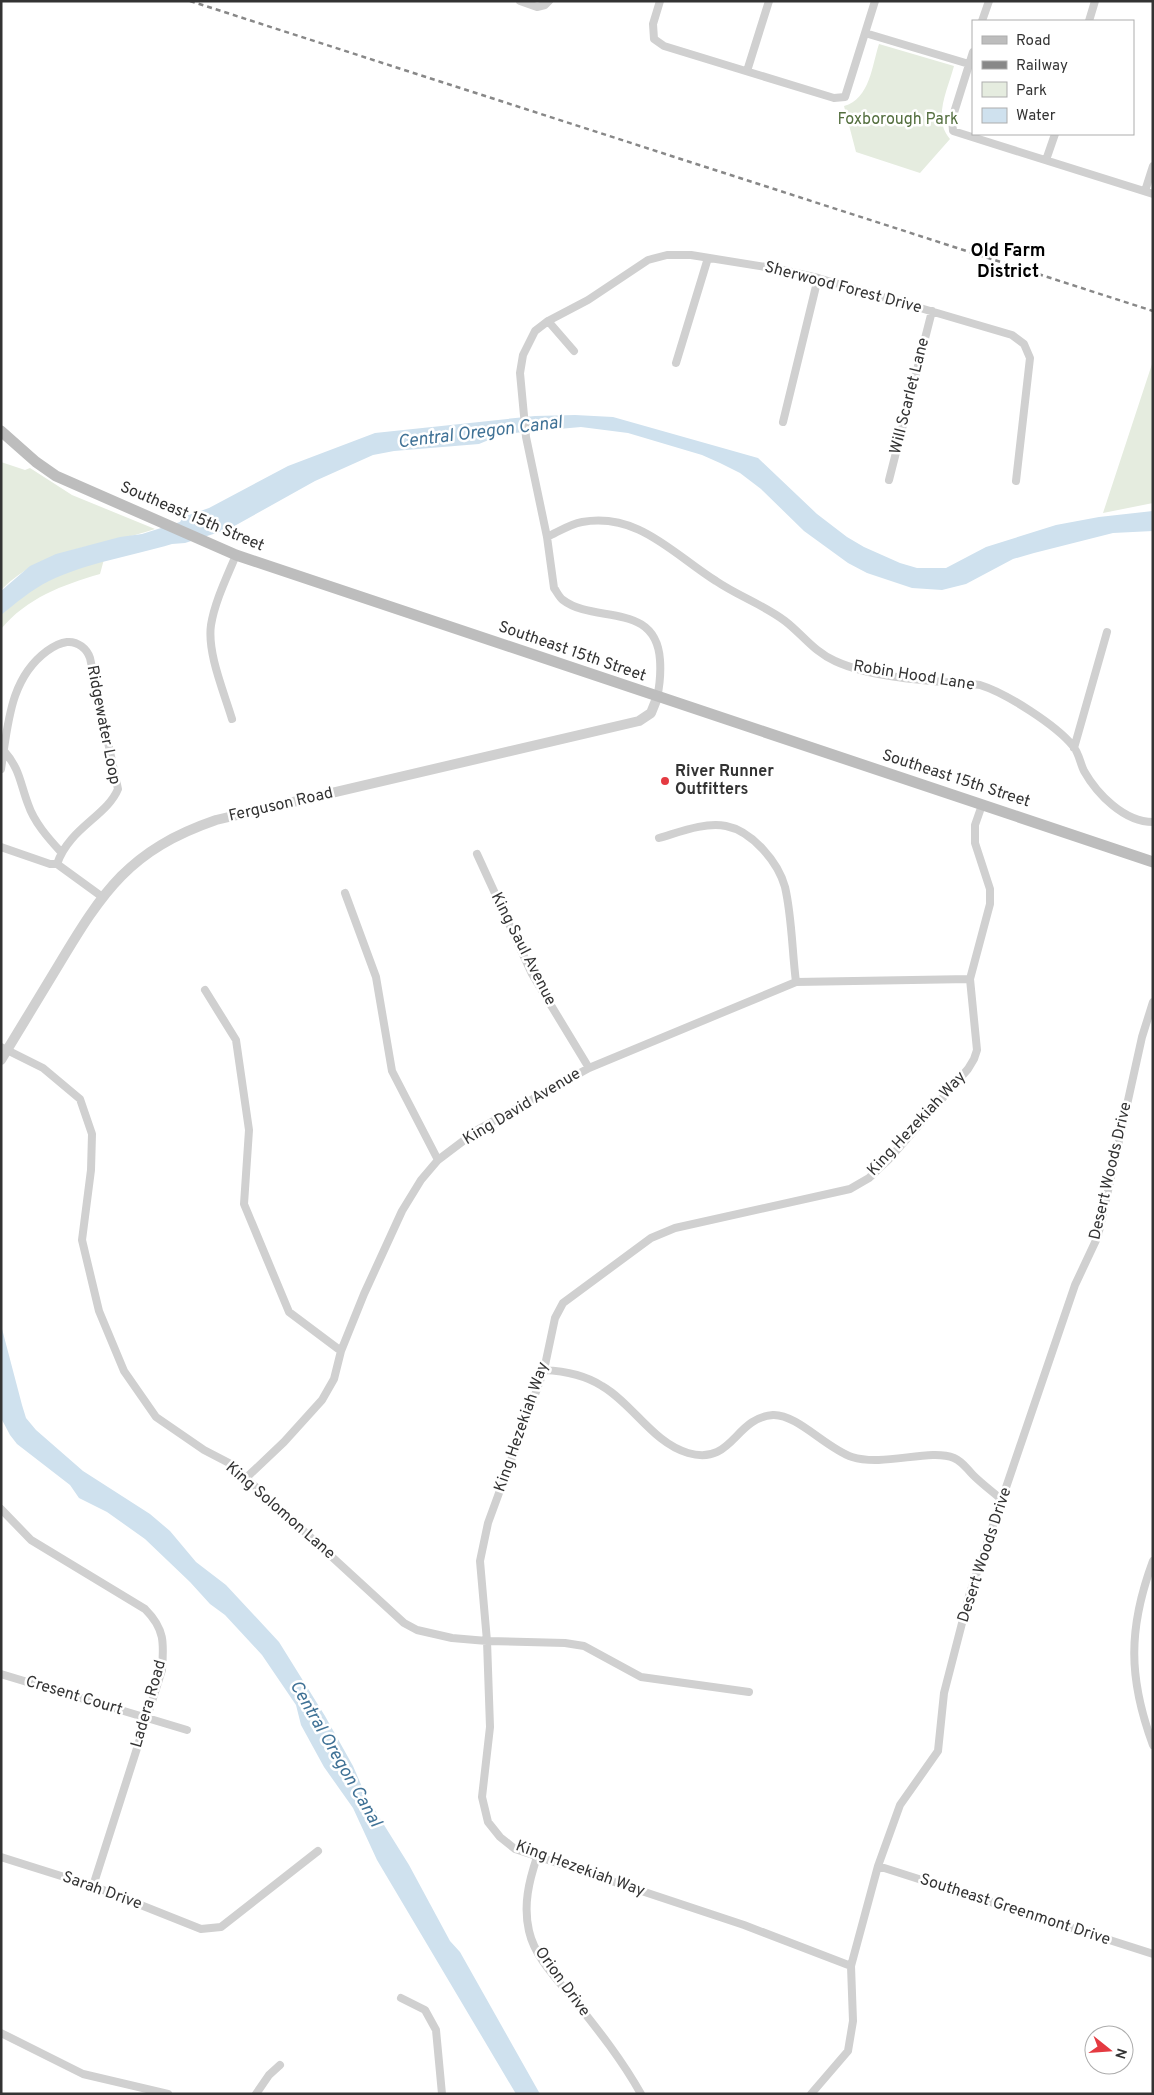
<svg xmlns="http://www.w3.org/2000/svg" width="1154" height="2095" viewBox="0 0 1154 2095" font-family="Overpass,sans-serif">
<rect width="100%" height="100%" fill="#fff"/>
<path fill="#e5ecdf" d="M879 44 954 66C948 89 932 119 950 139L920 173 856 152 844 106C870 99 872 65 879 44Z
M1153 361V503L1103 513Z
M1 462 25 470 30 468 72 495 155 529C99 548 46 545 1 590Z
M106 552 100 574C62 585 27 598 1 629V600Z"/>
<path fill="#cfe1ee" d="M575 415 613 417 758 458 817 514 847 537 864 547 900 563 917 568H946L986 547 1056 525 1099 517 1153 511V531L1113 533 1034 553 1013 559 966 584 942 590 912 588 867 573 848 563 804 531 761 489 740 473 720 463 702 455 628 433 581 427 503 434 479 444 394 451 373 455 315 481 229 529 185 543 172 544C132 556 86 563 49 581 31 590 16 603 1 615V591L30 566 56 554 120 537 142 534 180 522 183 517 209 508 288 466 375 433 535 416Z
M1 1325 22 1405 26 1418 36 1430 83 1471 150 1514 170 1531 196 1562 226 1585 279 1642 325 1716 353 1766 366 1796 409 1865 450 1941 460 1952 540 2094H516L377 1860 353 1808 324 1767 301 1725 296 1705 262 1655 225 1615 210 1604 190 1582 145 1539 107 1512 79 1498 70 1485 17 1444 10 1435 1 1418Z"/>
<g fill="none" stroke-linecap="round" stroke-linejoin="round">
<path stroke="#d0d0d0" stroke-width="8" d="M520 1 537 7 545 5 549 1
M660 1 653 24 654 39 664 46 834 98 845 97 875 1
M982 21 989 1
M1089 21 1095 1
M865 33 969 64
M973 52 952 119 953 131 1153 194
M747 71 769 1
M1046 160 1055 134
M1145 191 1153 166
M548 321 574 351
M676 363 708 258
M783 422 818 278
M889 480 932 311
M547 537C558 532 570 524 582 522 638 512 673 554 716 581 738 596 764 605 785 621 802 634 814 652 835 661 874 679 937 681 980 685 1006 693 1056 725 1073 746 1079 753 1080 763 1084 771 1097 794 1124 822 1153 822
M657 698C660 684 661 674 660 660 656 601 594 624 563 600 559 597 557 592 554 588L547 537 526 437 520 373 523 355 535 331 548 321 588 300 648 260 667 255H691L778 269 818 278 1012 335 1024 344 1030 358 1016 481
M232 719C224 692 207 653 211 625 215 601 227 577 236 555
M1074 748 1107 632
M4 751C20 769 20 783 28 804 34 822 48 838 61 852
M1 769C8 726 9 679 47 651 54 646 59 643 67 642 78 641 87 649 90 658L118 789C107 816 69 828 57 864
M659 838C680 832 704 822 726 826 752 831 778 862 785 887 792 917 792 951 796 982
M1 847 50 864H57L101 896
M477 854 532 974 589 1068
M345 893 376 977 392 1071 438 1160
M205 990 236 1040 249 1130 244 1204 289 1312 341 1351
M1 1047 43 1068 80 1099 92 1134 91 1170 82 1240 99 1311 124 1371 156 1417 204 1450 229 1463 246 1478 404 1623 417 1630 452 1638 487 1641 565 1643 584 1646 641 1677 749 1692
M544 1370C564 1371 585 1375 602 1386 633 1404 653 1443 688 1453 733 1466 734 1418 773 1415 797 1414 827 1449 852 1457 884 1467 930 1448 954 1458 963 1462 966 1468 973 1475 982 1484 993 1492 1002 1500
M246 1478 284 1442 322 1400 334 1379 341 1351 364 1294 402 1211 421 1180 438 1160 479 1129 589 1068 796 982 970 979
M1 1509 31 1540 145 1609C165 1629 164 1643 162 1670L93 1886
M1153 1561C1128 1628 1128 1678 1153 1745
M1 1674 187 1730
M1 1857 93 1886 201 1929 221 1927 318 1851
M537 1857C529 1881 523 1905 529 1931 535 1958 558 1980 575 2001 599 2031 622 2060 641 2094
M878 1866 1153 1954
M851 1966 744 1925 515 1849 500 1837 488 1822 482 1797 490 1727 487 1641 480 1561 488 1523 544 1370 555 1318 563 1303 651 1238 675 1228 850 1189 869 1178 889 1159 968 1069 974 1059 977 1050 970 979 990 904V889L975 843V825L982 805
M401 1998 425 2010 436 2030 442 2094
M1 2033 83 2074 168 2094
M256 2094 269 2075 280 2065
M811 2094 848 2051 853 2021 851 1966 878 1866 900 1805 938 1751 944 1693 969 1596 1075 1285 1098 1236 1142 1037 1153 1002"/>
<path stroke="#d0d0d0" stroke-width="10" d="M1 1060C20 1029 39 997 58 966 103 891 129 850 216 820L639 721 651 713 657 698"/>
<path stroke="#bdbdbd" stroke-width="11" d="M1 431 36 462 56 476 236 555 1153 862"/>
<path stroke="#888" stroke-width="2.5" stroke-dasharray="5 4" stroke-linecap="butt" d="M190 1 1153 311"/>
</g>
<circle fill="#e43a41" stroke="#fff" stroke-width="2" cx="665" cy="781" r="5"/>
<g text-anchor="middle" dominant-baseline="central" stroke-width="5" stroke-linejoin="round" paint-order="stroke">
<g font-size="16" fill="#546f3f" stroke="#fff">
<text x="898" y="120">Foxborough Park</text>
</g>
<g font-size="16" fill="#333" stroke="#fff">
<text transform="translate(843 288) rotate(15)">Sherwood Forest Drive</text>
<text transform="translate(910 396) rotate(-76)">Will Scarlet Lane</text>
<text transform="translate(192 517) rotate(23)">Southeast 15th Street</text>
<text transform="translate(572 652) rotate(19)">Southeast 15th Street</text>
<text transform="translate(914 676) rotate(9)">Robin Hood Lane</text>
<text transform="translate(103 725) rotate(79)">Ridgewater Loop</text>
<text transform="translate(956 779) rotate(18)">Southeast 15th Street</text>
<text transform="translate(281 805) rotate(-13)">Ferguson Road</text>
<text transform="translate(523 949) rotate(63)">King Saul Avenue</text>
<text transform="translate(522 1107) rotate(-31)">King David Avenue</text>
<text transform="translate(917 1124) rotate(-47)">King Hezekiah Way</text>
<text transform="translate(1111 1171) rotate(-77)">Desert Woods Drive</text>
<text transform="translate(522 1427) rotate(-71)">King Hezekiah Way</text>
<text transform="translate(280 1511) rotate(41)">King Solomon Lane</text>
<text transform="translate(985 1555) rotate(-72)">Desert Woods Drive</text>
<text transform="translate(74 1696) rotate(17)">Cresent Court</text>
<text transform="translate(149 1704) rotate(-74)">Ladera Road</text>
<text transform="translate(580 1869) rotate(20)">King Hezekiah Way</text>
<text transform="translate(102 1891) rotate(20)">Sarah Drive</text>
<text transform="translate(1015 1910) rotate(18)">Southeast Greenmont Drive</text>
<text transform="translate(562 1982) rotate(54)">Orion Drive</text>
</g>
<g font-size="16" font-weight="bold" fill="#333" stroke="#fff" text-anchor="start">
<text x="675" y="772">River Runner<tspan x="675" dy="18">Outfitters</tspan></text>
</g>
<g font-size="18" font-weight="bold" fill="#000" stroke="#fff">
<text x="1008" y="251">Old Farm<tspan x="1008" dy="21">District</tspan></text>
</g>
<g font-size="18" font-style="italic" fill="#407296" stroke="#fff">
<text transform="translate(480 433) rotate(-7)">Central Oregon Canal</text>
<text transform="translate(335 1754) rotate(60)">Central Oregon Canal</text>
</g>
</g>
<rect width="1154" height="2095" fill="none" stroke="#333333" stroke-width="5"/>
<rect x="972" y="20" width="162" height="115" fill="#ffffff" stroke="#adadad"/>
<rect x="982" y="36" width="25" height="8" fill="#bdbdbd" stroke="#adadad"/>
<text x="1016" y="45" font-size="15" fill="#333333">Road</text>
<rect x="982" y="61" width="25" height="8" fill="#888888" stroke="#adadad"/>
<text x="1016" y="70" font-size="15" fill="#333333">Railway</text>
<rect x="982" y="82" width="25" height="15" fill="#e5ecdf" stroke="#adadad"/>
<text x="1016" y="95" font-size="15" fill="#333333">Park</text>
<rect x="982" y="108" width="25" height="15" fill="#cfe1ee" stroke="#adadad"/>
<text x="1016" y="120" font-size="15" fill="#333333">Water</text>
<g transform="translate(1109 2050) rotate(107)"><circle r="24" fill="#ffffff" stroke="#adadad"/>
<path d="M0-4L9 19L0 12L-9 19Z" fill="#e43a41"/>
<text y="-8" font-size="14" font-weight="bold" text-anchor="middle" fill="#333333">N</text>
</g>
</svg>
